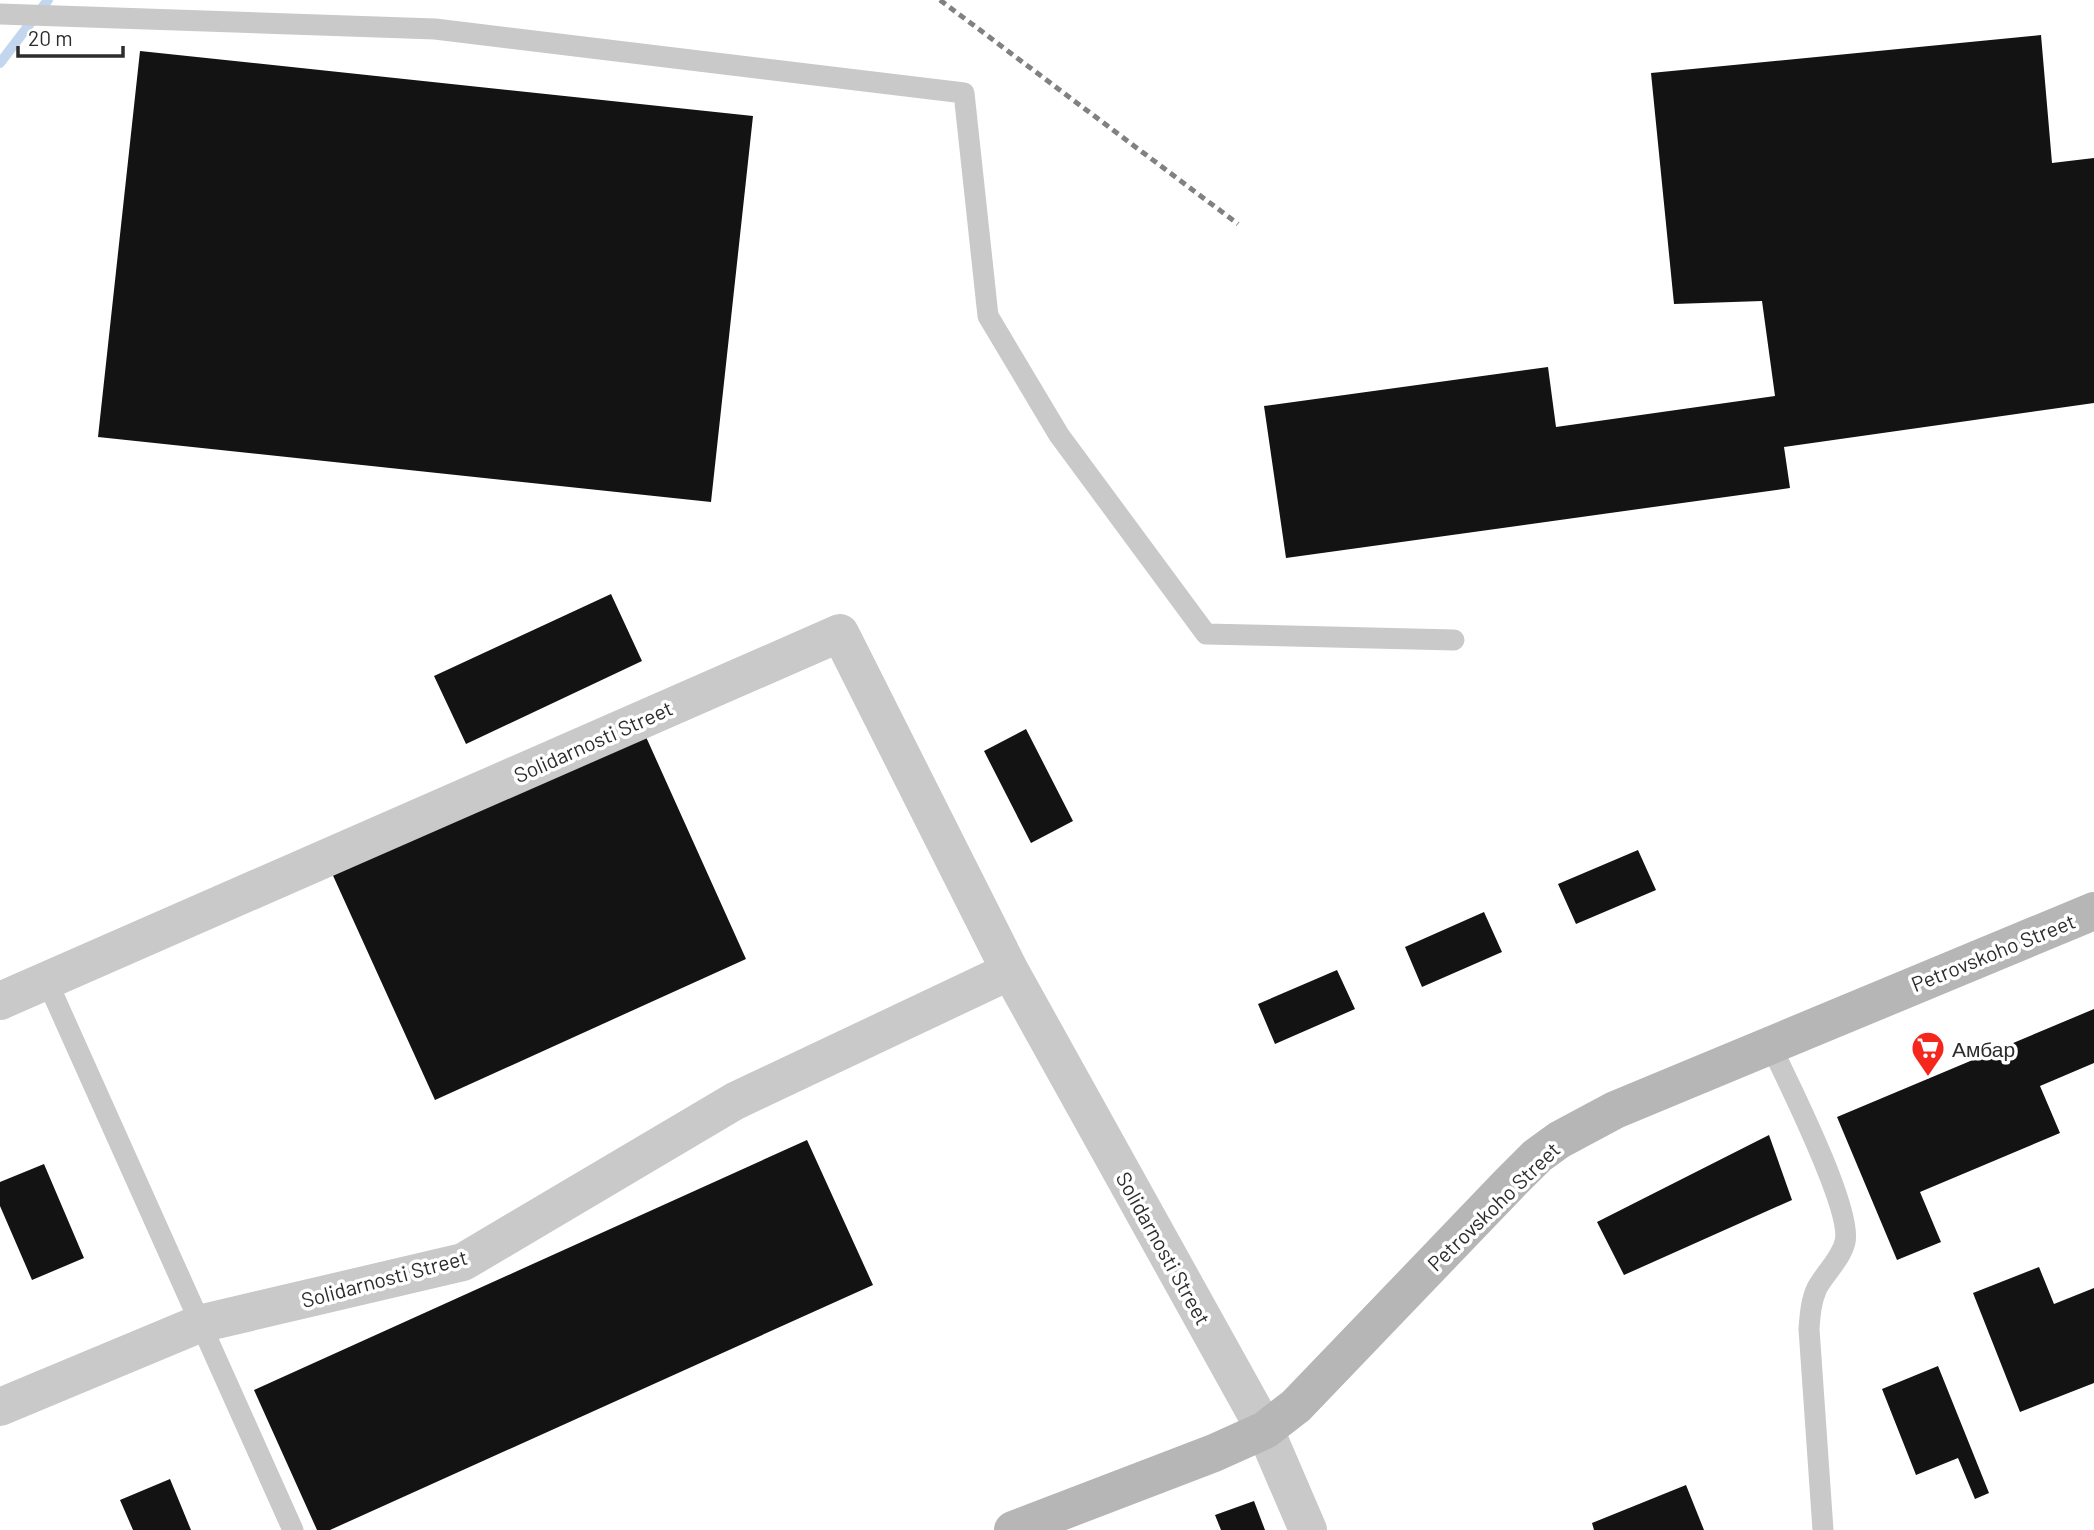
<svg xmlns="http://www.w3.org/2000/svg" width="2094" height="1530" viewBox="0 0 2094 1530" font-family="Barlow,sans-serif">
<rect width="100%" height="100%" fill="#fff"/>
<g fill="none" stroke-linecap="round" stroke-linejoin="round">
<path stroke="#c2d7ee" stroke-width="10" d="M0 63 48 0"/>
</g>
<path fill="#131313" d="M2041 35 2052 163 2094 158V403L1784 447 1790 488 1286 558 1264 406 1548 367 1556 427 1775 396 1762 301 1674 304 1651 73Z
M140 51 753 116 711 502 98 437Z
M611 594 642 661 466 744 434 676Z
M642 728 746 959 435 1100 330 869Z
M1026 729 1073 821 1031 843 984 751Z
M1638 850 1656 890 1576 924 1558 884Z
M1484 912 1502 952 1422 987 1405 947Z
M1337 970 1355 1009 1275 1044 1258 1004Z
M2094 1009V1063L2040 1086 2060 1133 1920 1192 1941 1242 1897 1260 1837 1117Z
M1769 1135 1792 1200 1624 1275 1597 1222Z
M807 1140 873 1285 330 1530H317L254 1390Z
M44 1164 84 1258 32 1280 0 1206V1182Z
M2039 1267 2054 1304 2094 1288V1383L2020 1412 1973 1293Z
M1938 1366 1989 1493 1975 1499 1958 1458 1916 1475 1882 1389Z
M170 1479 191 1530H133L120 1500Z
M1686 1485 1704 1530H1594L1592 1523Z
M1254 1501 1265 1530H1221L1215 1515Z"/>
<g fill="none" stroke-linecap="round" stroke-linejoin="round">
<path stroke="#c9c9c9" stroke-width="21" d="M0 14 435 29 964 93 988 316 1059 435 1206 634 1454 640
M47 981 293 1530
M1770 1044C1787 1080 1853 1210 1845 1242 1841 1259 1825 1273 1817 1288 1811 1301 1810 1315 1809 1329L1823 1530"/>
<path stroke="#c9c9c9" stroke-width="38" d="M0 1001 840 633 1010 971 1265 1430 1308 1530
M0 1407 199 1324 463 1262 735 1101 1010 971"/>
<path stroke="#b6b6b6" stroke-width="38" d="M1013 1530 1214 1453 1265 1430 1296 1406 1510 1183 1537 1156 1559 1140 1615 1110 2094 911"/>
<path stroke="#818181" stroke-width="5" stroke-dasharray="7 5" stroke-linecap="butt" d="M940 0 1238 224"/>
</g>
<defs>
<symbol id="supermarket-pin" viewBox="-11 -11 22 30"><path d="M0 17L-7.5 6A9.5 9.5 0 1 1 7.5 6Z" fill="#f5271d" stroke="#fff"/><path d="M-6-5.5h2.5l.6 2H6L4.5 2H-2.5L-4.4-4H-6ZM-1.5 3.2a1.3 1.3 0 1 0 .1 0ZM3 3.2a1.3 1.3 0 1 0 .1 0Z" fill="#fff"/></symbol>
</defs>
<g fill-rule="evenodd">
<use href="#supermarket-pin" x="1909" y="1029" width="38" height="52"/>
</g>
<g text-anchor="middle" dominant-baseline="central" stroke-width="7" stroke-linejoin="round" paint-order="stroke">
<g font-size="21" fill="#2c2c2c" stroke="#fff">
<text transform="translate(593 741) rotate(-24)">Solidarnosti Street</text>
<text transform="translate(1993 952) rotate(-22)">Petrovskoho Street</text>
<text transform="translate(1493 1206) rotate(-44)">Petrovskoho Street</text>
<text transform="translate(1164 1248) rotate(61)">Solidarnosti Street</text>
<text transform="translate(384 1278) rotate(-15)">Solidarnosti Street</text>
</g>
<g font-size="21" fill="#2c2c2c" stroke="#fff" text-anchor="start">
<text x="1952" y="1048">Амбар</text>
</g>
</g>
<path d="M18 46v10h105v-10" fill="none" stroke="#2c2c2c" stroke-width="3.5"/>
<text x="28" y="46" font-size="21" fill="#2c2c2c" stroke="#ffffff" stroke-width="5" paint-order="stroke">20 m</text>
</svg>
